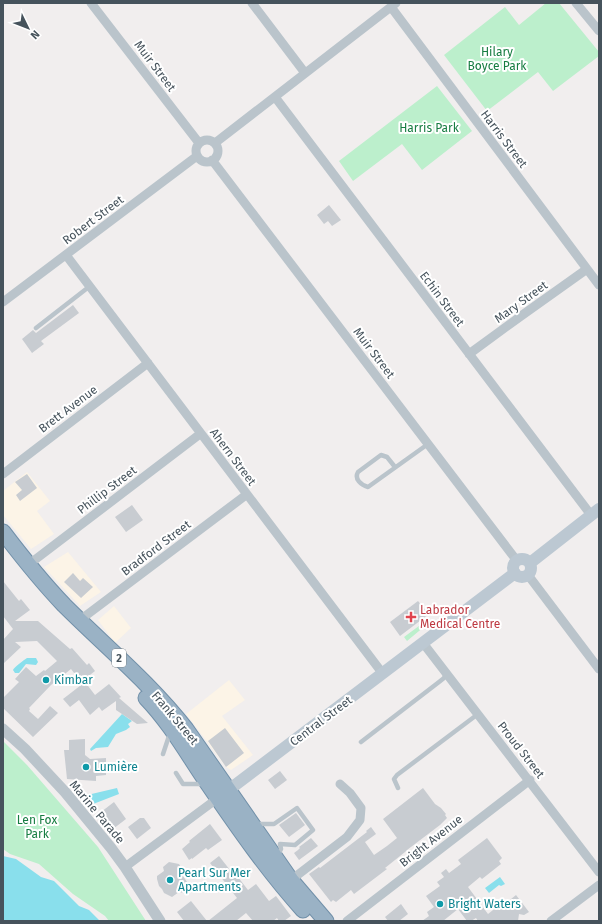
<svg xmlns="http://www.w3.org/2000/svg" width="602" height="924" viewBox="0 0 602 924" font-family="'Fira Sans',sans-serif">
<rect width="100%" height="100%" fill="#f1eeee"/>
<path fill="#fcf4e7" d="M27 472 50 501 37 511 54 534 31 549 3 515V491Z
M68 552 101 592 80 606 44 567Z
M114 606 131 628 115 643 98 620Z
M229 680 245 700 222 716 253 755 231 770 226 767 186 714Z"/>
<path fill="#bcefcc" d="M546 3H559L599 52V56L553 91 538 72 487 111 444 55 505 7 519 25Z
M437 86 472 131 422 170 402 144 353 181 339 161Z
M423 623 425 626 407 641 404 637Z
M3 741 27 765 98 847 146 921H109L105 916 73 894 39 864 10 854 3 849Z"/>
<path fill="#89dfec" d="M27 658H36L38 662 36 665 26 664 19 673H15L13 670C14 667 24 660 27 658Z
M122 714 132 721 128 724 130 727 126 730 116 734 108 747 96 748 91 751 90 749Z
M117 788 119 794 88 806V800L83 796Z
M3 856 16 859 41 877 54 881 79 906 89 910 100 921H3Z
M500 877 505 884 501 886 499 885 489 893 485 888Z"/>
<path fill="#c8ccd1" d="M329 205 341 220 332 226 328 221 324 224 317 215Z
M73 305 79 313 41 341 44 344 32 353 22 339 33 330 36 333Z
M27 474 37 488 20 501 16 495 22 490 15 482Z
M132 505 143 520 126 532 115 517Z
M73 573 80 581 83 578 93 587 81 598 64 582Z
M3 581 19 601 21 599 30 610 15 621H38L70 649 72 648 87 665 89 663 95 671 81 682 71 669 51 685 29 708 30 709 29 711 38 719 50 706 58 713 33 737 3 708V698L19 682 15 679 26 667 36 676 44 670 45 671 57 661 37 641 15 642 21 647 3 664V640L13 629 3 616Z
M418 601 429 614 400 636 390 622Z
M85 682 95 695 109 684 121 697 119 698 148 723 137 724 116 710V701L102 711 99 707 90 715 79 700 70 707 63 699Z
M225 728 244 753 226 767 208 741Z
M85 739V755L90 759 106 758V775L96 776V781L67 779 64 750H69V740Z
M280 771 287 780 275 789 268 780Z
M423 788 435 804 441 808 446 814 445 815 447 818 440 825 407 850 405 852 385 868 387 869 354 894 351 890 336 902 333 900 331 902 309 874 319 867 320 868 367 832 366 831 371 827 376 834 365 842 374 855 387 846 397 838 383 819Z
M114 802 126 819 113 829 101 812Z
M296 813 305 825 289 837 279 825Z
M140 818H144L151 828 137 839 128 827Z
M210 824 222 840 208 850 206 848 192 859V858L189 860 182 849 190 842 189 841Z
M311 838 318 846 299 860 294 853 298 850 300 848 299 847Z
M487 838 502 858 499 861 501 864 482 879 480 877 468 887 488 914 498 906 499 907 506 903 516 895 529 912 524 915 519 914 518 921H478L476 918 471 921H467L458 909 443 921H422L429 916 427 912 434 907 426 896 440 886 437 882 444 877 441 873 446 869 449 873 461 864 458 860Z
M219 856 230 870 231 868 248 890 256 884 269 901 276 896 291 916 284 921H279L277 918 273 921H253L246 913 236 921H208L237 898 210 863Z
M169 862 179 864 182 869 181 873 187 882H190V889L184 893 179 892 172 897 164 893 162 889 159 886 157 879V876L164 871 163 867Z
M191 901 207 921H184L177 912Z
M401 904 408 914 399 921H388L385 917Z"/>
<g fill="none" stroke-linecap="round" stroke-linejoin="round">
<defs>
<path id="trunk" d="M3 532C22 557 42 582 64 605 105 646 150 683 186 729L291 880 326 921
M146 698C171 724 188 755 208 784 238 828 268 871 303 910"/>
</defs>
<use href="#trunk" stroke="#7190a9" stroke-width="17"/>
<path stroke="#bac4cb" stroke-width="4.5" d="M36 328 90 286
M395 467 387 457 381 455 358 472C354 479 361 485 368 487L428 444
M361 742 439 682 444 678 446 673
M163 754 170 733
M176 773 183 784H204
M398 788 394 779 397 775 478 714
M256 824H274L297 808 313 830 295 845 280 844 281 849 278 855"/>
<path stroke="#bac4cb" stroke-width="9" d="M91 3 199 143
M252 3 305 73
M576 3 599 31
M391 7 599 285
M275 97 591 515
M196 151a11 11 0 1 1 22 0a11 11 0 1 1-22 0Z
M215 143 396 3
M212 160 517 561
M66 255 383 674
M3 302 197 156
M469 354 521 316 587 269
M3 474 148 363
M28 565 200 434
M528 575 599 669
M80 620 246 495
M423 643 599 872
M125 867 218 798
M291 880 347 837 360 820 361 808 350 793 340 784
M347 921 530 780
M551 921 599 885"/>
<path stroke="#bac4cb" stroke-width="11" d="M3 729 25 749 65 792 111 848 125 867 160 921"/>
<path stroke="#bcc8d2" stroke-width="12" d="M513 568a9 9 0 1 1 18 0a9 9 0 1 1-18 0Z
M530 563 599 509
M222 795 515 573"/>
<use href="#trunk" stroke="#9ab2c5" stroke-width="15"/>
</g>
<path fill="#e0444e" stroke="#fff" stroke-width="1.5" d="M409 611h4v4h4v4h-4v4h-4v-4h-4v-4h4z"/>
<g fill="#0f9aa8" stroke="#fff" stroke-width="1.5">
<circle cx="46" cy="680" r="4"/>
<circle cx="86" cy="767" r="4"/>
<circle cx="170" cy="880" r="4"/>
<circle cx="440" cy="904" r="4"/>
</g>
<g text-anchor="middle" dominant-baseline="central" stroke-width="4" stroke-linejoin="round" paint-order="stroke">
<rect fill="#fff" stroke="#7e878d" stroke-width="1" x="112" y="649" width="14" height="18" rx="3"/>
<g font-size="11" font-weight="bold" fill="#46535c">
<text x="119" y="658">2</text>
</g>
<g font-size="12" fill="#177d42" stroke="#fff">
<text x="497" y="52">Hilary<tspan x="497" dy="14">Boyce Park</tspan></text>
<text x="429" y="128">Harris Park</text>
<text x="37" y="820">Len Fox<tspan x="37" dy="14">Park</tspan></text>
</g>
<g font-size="12" fill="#46535c" stroke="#fff">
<text transform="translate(155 66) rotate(53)">Muir Street</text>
<text transform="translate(504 139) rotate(53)">Harris Street</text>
<text transform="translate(93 220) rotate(-37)">Robert Street</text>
<text transform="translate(442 299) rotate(53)">Echin Street</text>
<text transform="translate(521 302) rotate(-36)">Mary Street</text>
<text transform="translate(374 353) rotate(53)">Muir Street</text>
<text transform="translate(68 409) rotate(-37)">Brett Avenue</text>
<text transform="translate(233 457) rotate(53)">Ahern Street</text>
<text transform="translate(107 490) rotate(-37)">Phillip Street</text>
<text transform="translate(156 548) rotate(-37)">Bradford Street</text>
<text transform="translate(175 718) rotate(50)">Frank Street</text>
<text transform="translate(321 721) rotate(-37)">Central Street</text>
<text transform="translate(521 750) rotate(52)">Proud Street</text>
<text transform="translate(97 812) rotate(50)">Marine Parade</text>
<text transform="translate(431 841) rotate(-38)">Bright Avenue</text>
</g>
<g font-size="12" fill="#be3a42" stroke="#fff" text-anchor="start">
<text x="420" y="610">Labrador<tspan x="420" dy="14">Medical Centre</tspan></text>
</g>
<g font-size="12" fill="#0d838f" stroke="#fff" text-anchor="start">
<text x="54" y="680">Kimbar</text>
<text x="94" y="767">Lumière</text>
<text x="178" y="873">Pearl Sur Mer<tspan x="178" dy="14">Apartments</tspan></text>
<text x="448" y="904">Bright Waters</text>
</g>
</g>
<rect width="602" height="924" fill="none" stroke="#46535c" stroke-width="8"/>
<g transform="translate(28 28) rotate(133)" stroke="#ffffff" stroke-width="3" paint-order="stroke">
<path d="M0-3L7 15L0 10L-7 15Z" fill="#46535c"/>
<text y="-6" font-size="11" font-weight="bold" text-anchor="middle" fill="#46535c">N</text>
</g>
</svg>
